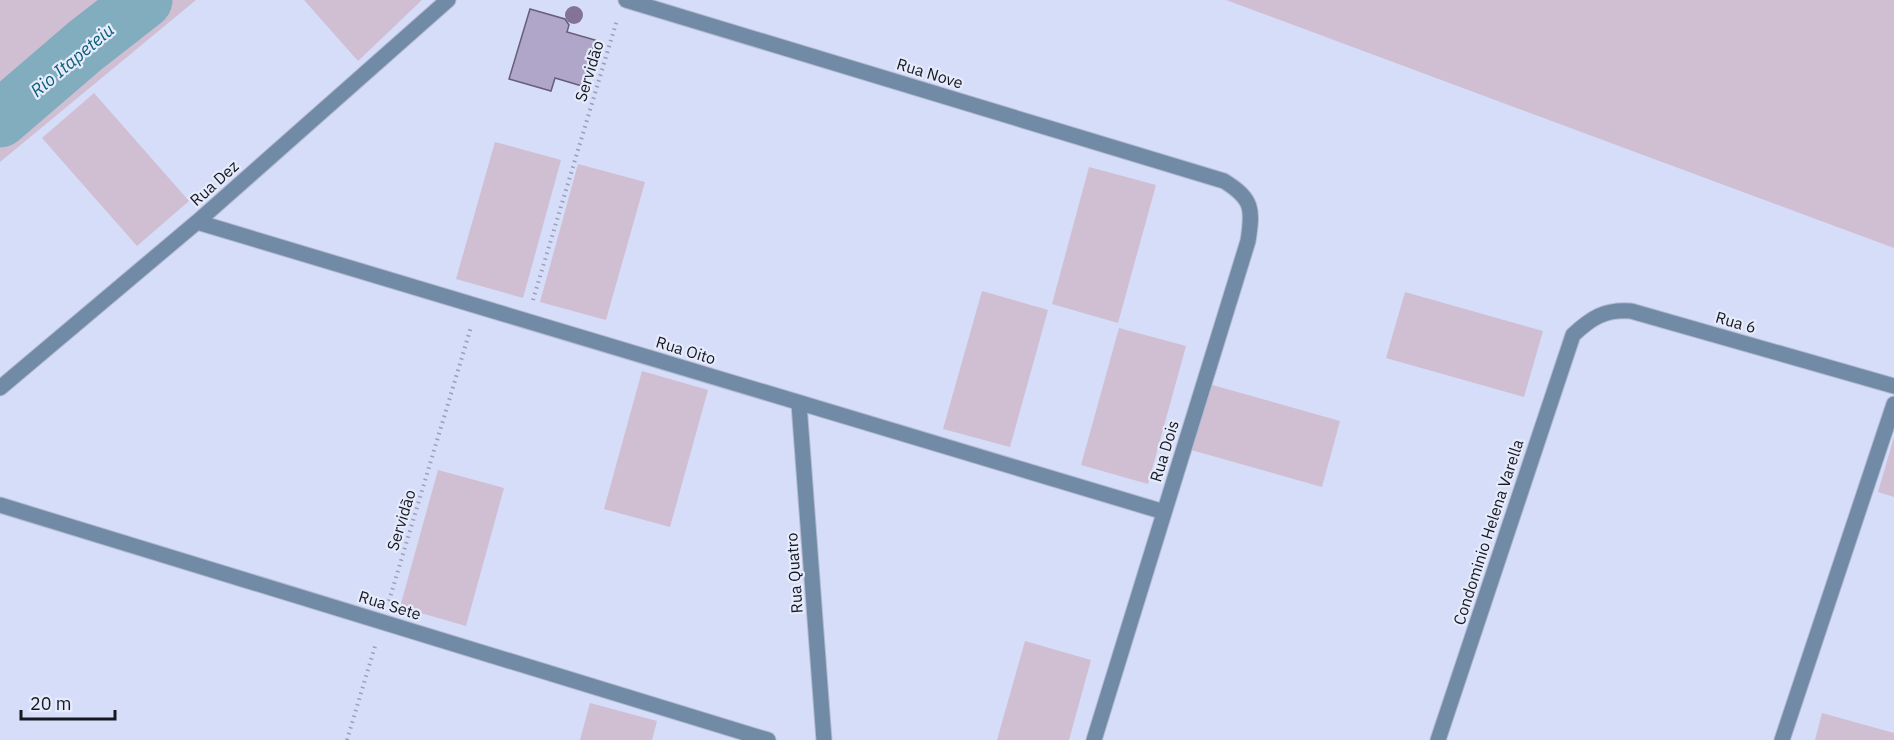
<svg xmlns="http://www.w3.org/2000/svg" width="1894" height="740" viewBox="0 0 1894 740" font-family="'IBM Plex Sans',sans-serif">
<rect width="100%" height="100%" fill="#d6ddf9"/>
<path fill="#d0bed2" d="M0 0H196L0 162Z
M304 0H422L358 61Z
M1226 0H1894V248Z
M94 93 189 201 137 246 42 138Z
M495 142 561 160 523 298 456 279Z
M578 164 645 182 606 320 540 302Z
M1089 167 1156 185 1118 323 1052 304Z
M982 291 1048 310 1010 447 943 429Z
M1405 292 1543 331 1524 397 1386 358Z
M1119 328 1186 346 1148 484 1081 465Z
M642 371 708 390 670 527 604 509Z
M1202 382 1340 421 1322 487 1184 448Z
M1894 437V497L1878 492Z
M438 470 504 488 466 626 400 607Z
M1025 641 1091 660 1069 740H997Z
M590 703 657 721 652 740H580Z
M1822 713 1894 733V740H1815Z"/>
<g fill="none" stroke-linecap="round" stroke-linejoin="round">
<path stroke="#82adbe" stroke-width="57" d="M0 119 85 46 144 0"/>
</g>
<path fill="#b0a6ca" stroke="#665f77" stroke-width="1.5" d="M530 9 565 19 569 25 567 32 595 40 582 86 555 78 551 91 509 79Z"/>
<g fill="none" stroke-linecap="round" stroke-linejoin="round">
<defs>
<path id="street" d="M626 0 1224 181C1253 199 1253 209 1248 241L1094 740
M197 222 1164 512
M0 388 197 222 448 0
M799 404 824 740
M0 505 768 740
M1438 740 1573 335C1591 318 1605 309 1631 311L1894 386
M1782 740 1894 404"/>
</defs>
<use href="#street" stroke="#b3bad2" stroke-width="17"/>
<path stroke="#999fb5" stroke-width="4" stroke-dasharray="1.5 4.5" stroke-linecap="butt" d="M533 300 617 20
M389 601 471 327
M347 740 376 643"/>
<use href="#street" stroke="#718ba6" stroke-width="15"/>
</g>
<circle fill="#847397" cx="574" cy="15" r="9"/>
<g text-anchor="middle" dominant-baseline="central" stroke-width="4.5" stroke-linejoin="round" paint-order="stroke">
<g font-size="16" fill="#161822" stroke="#e6ebfb">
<text transform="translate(589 71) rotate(-73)">Servidão</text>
<text transform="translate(930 73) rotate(17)">Rua Nove</text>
<text transform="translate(214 183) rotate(-42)">Rua Dez</text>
<text transform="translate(1736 322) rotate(16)">Rua 6</text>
<text transform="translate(686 350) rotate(17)">Rua Oito</text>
<text transform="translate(1164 451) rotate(-73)">Rua Dois</text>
<text transform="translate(401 520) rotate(-73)">Servidão</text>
<text transform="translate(1488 532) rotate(-72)">Condominio Helena Varella</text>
<text transform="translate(794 573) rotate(-94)">Rua Quatro</text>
<text transform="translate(390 605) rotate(17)">Rua Sete</text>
</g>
<g font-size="18" font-style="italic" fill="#0b6079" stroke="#e6ebfb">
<text transform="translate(72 60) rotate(-40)">Rio Itapeteiu</text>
</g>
</g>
<path d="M21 710v9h94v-9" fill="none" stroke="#161822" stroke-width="3"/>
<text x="30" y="710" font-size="18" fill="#161822" stroke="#e6ebfb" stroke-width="4.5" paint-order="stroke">20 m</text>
</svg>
